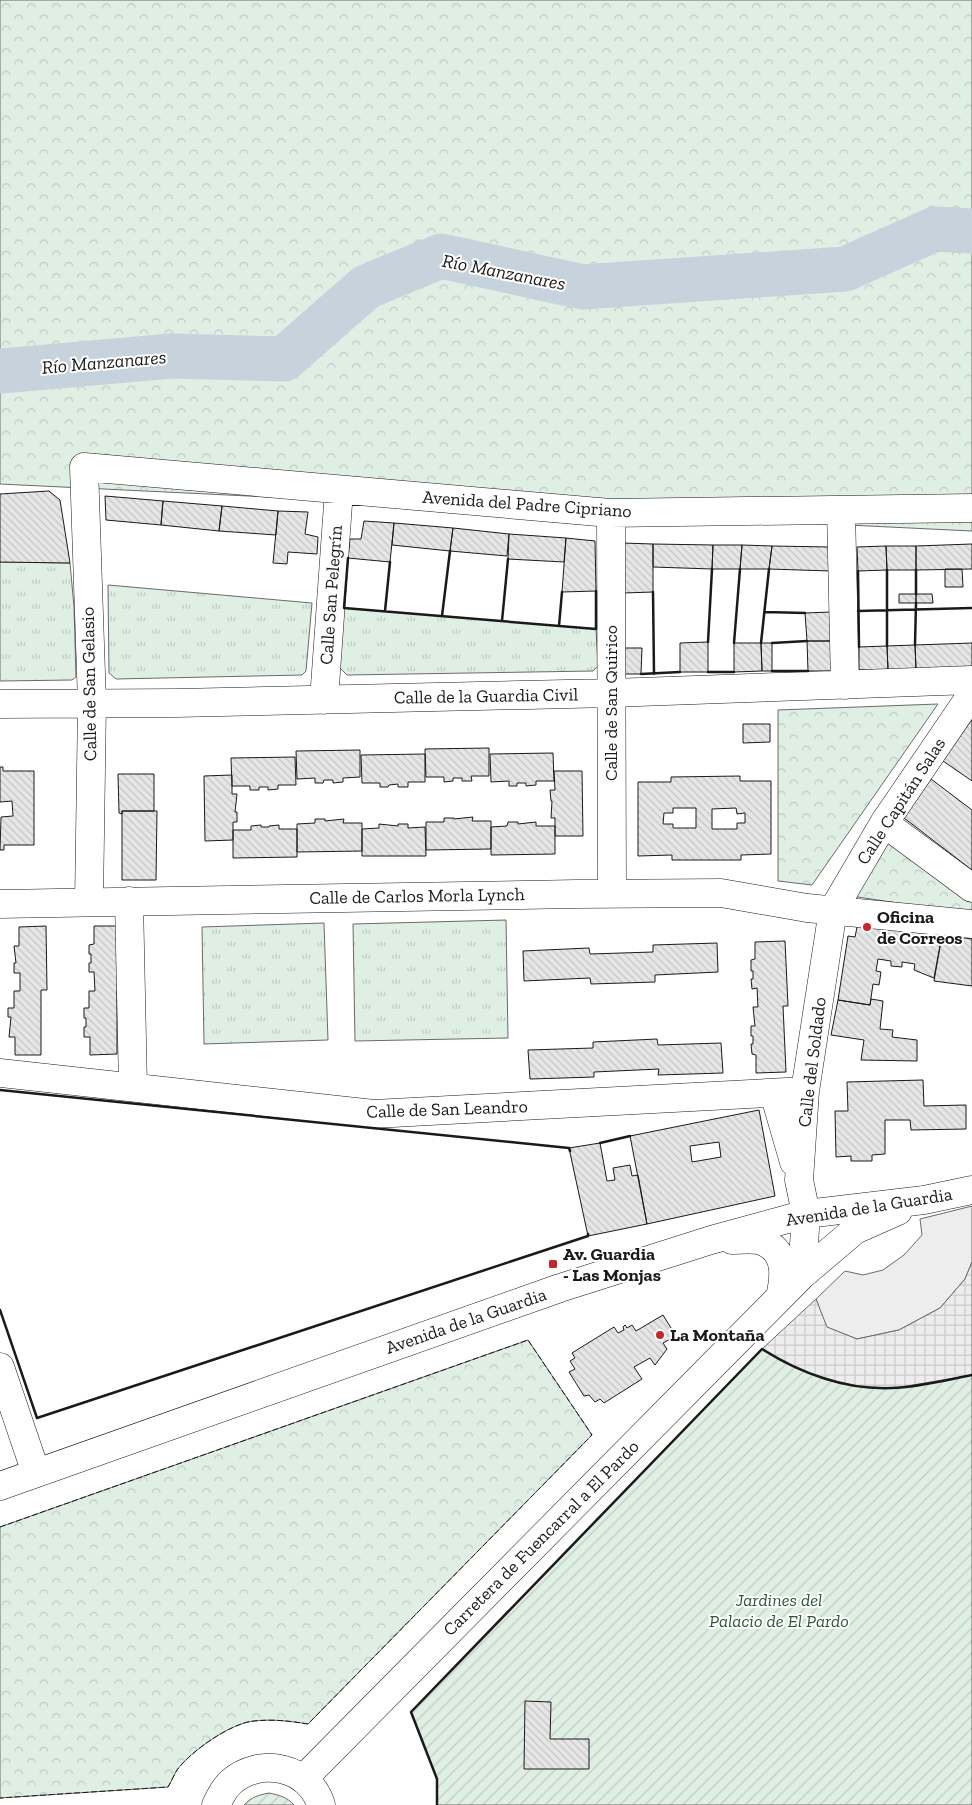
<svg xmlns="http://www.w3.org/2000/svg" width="972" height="1805" viewBox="0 0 972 1805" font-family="'Zilla Slab',serif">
<defs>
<pattern id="grass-tufts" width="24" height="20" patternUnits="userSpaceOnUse" patternTransform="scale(1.25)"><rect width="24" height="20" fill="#e0efe3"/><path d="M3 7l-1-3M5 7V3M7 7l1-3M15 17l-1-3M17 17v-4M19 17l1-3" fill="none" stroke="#c0ccc2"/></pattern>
<pattern id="forest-crowns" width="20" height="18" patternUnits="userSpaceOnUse" patternTransform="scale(1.25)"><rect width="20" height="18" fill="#e0efe3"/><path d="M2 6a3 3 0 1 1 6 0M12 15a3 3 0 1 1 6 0" fill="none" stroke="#c0ccc2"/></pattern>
<pattern id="garden-furrows" width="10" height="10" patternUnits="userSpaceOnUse" patternTransform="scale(1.25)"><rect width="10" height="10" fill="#e0efe3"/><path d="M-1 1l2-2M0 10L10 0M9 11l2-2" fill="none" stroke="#c0ccc2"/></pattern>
<pattern id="plaza-grid" width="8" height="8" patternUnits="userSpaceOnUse" patternTransform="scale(1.25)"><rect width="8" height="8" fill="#ededed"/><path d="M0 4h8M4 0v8" fill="none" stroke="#cbcbcb"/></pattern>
<pattern id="building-back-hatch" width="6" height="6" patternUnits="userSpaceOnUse" patternTransform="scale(1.25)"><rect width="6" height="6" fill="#e6e6e6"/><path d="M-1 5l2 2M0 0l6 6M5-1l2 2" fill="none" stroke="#c5c5c5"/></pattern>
</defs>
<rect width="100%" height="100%" fill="#fff"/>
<path fill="url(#grass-tufts)" stroke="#6a6a6a" d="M0 562 70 563 74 607 76 677 72 680 0 681Z
M108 585 312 603 306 671 302 675 116 679 109 673Z
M344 608 596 629 598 666 593 671 347 675 339 667Z
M506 920 508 1038 355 1041 353 924Z
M324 923 328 1040 204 1044 202 927Z"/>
<path fill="url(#forest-crowns)" stroke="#6a6a6a" d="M0 0H972V531L0 484Z
M938 704 812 885 778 881V710Z
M891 837 972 898V914L851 896Z
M528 1340 592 1435 308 1724C290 1721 273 1719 254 1721 231 1723 191 1751 177 1770 174 1775 171 1782 168 1787L0 1798V1527Z"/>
<path fill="url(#garden-furrows)" stroke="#6a6a6a" d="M762 1349C802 1374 845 1390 892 1388 919 1387 946 1380 972 1375V1805H437V1779L411 1712Z
M269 1793C279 1795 287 1797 294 1805H244C251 1797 259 1795 269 1793Z"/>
<path fill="#ededed" stroke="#6a6a6a" d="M972 1206V1262L965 1279 940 1308 899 1330 857 1339 826 1327 816 1299 845 1271 863 1275 883 1270 904 1255 922 1235 920 1219Z"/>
<path fill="url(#plaza-grid)" stroke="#6a6a6a" d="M972 1262V1375L895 1388H874L849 1385 803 1371 783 1362 762 1349 816 1299 827 1327 857 1339 899 1330 940 1308 965 1279Z"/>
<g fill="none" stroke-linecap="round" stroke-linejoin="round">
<path stroke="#c6d2dc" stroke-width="45" d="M0 371 172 356 284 359 366 287 441 256 583 287 845 269 935 229 972 231"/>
</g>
<path fill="url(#building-back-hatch)" stroke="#1a1a1a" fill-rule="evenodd" d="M49 491 60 500 70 563 0 562V494Z
M105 496 163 501 161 525 106 520Z
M163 501 222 506 219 531 161 525Z
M222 506 278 511 276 535 219 531Z
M278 511 308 512 305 534 318 537 317 554 288 552 287 564 273 563Z
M364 521 394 523 390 562 348 558 350 539H361Z
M394 523 453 528 450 551 392 545Z
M453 528 509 534 507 556 450 551Z
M509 534 566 538 564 562 508 559Z
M566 538 595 541 596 591 562 592Z
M622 543 653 544V592L623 593Z
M653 544 713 545 712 569 653 567Z
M972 544V569L916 570V546Z
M713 545H742L740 569H712Z
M742 545 772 546 769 569H740Z
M772 546 830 547 831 571 769 569Z
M886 546H916V570H887Z
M886 546 887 570 858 571 857 547Z
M945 569H962L963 587H945Z
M899 594H916V603H899Z
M916 594H932L933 603H916Z
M831 612 832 641H807L805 613Z
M807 641H832L833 671H808Z
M708 642V672H680V643Z
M734 643H761L762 671 734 672Z
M761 643H772V671H762Z
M972 643V668L916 669 915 645Z
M915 645 916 669 888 670 887 646Z
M887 646 888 670H859V647Z
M625 648H642L641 674H625Z
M972 719V781L943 761Z
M743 724H770V742L743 743Z
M489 748V776H471L472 781H462V778H453V781L444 782V777H426L425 749Z
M360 750V777L343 778V782L333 783V780H324L323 783H315V778L297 779 296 751Z
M553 753 554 781H536V785L526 786V783H517V786H509V781L491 782 490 754Z
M425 754V782H408V787H398V784L389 785 388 787H380V783H362L361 755Z
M295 757 296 785H278V789L268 790V787H259V790H250V786H232L231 758Z
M0 767H3V771H34V845H4V850H0L1 817 13 816 12 801 0 802Z
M554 771H582L583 836H555V818H551L552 801H551L550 790H555Z
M118 774H154V811H122V814L119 813Z
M232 775V794H237L235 812H237V822H233V840L205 841 204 776Z
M740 776V781H771V854L741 855V860H672V855L638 856V782H671V777ZM673 808H696V828H673V824H663L664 813H673ZM736 808 737 814 745 813V823H737V829H712V809Z
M931 779 972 810V870L904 818Z
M122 811H157L156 880H122Z
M473 817 472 821H491V849L426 850V822H444V818H454V819Z
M315 819H325V821L344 819 343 823H362V851L297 852V824L315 823Z
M508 822H518V824L536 822V826H555V854L491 855V827L507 826Z
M379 824 398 826V824H408V828L425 827 426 856H362V829L379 828Z
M261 825V827H269V826L279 825V829H297V857L233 858V830H251V826Z
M858 922 942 935 934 978 914 970 915 964 902 962V967L891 966V961L878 959 876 971 881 972 879 985 873 984 870 1005 838 1000 848 936 855 937Z
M46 926 47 990H41V1055H15V1037H9L11 1017H8V1008H14V991H20V973H14V963H16L14 946H19V927Z
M94 926H121L122 990H117V1054L90 1055V1037H84V1027H86V1018H84V1008H89V991H95L94 972H89V963H91V954H89V945L94 944Z
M942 935 972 939V986L934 981Z
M785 941 788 1006H783L786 1072 756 1073V1055L752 1054 751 1044H753V1036H751V1026H755L753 1007H758L757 988 752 989 751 979H753V971H751V960L755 959V942Z
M717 943 718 972 655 975V982L591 984 590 978 524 981 523 951 589 948 590 954 653 952V945Z
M871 999 883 1001 880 1029 893 1030 892 1037 917 1040V1061L861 1060 864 1040 831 1035 838 1000 870 1005Z
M657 1039 658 1045 721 1043 723 1073 658 1075 659 1069 594 1072V1077L530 1079 528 1050 593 1048V1042Z
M923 1080 924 1106 966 1105V1129L911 1130 910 1120H885V1154L872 1155V1161H851V1156L836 1157 835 1111H848L847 1082Z
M759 1110 775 1196 647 1224 630 1136ZM719 1142 721 1157 692 1162 690 1146Z
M600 1143 607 1181 615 1180 613 1168 630 1165 632 1176 638 1175 647 1224 588 1236 569 1148Z
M663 1315 676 1336 663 1343 667 1349 655 1365 650 1358 634 1367 642 1379 604 1403 600 1399 595 1402 589 1395 584 1396 569 1372 575 1369 570 1361 575 1358 572 1353 614 1327 618 1333 624 1330 623 1327 625 1325 627 1328 632 1325 636 1331Z
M525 1701 551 1702 550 1739H589V1769H524Z"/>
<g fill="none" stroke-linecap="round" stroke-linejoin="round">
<defs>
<path id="minor" d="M841 510 845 685
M611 513 612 893
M324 700 339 490
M0 704 177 703 611 693 972 680
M884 823 972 888
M129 901 133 1087
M89 902 92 703 84 467 610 513 972 508
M0 904 576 894 721 893 807 908 972 924
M0 1073 374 1114 805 1091
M774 1093 794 1162
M732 1240C741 1240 756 1238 764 1242 787 1252 785 1276 780 1297
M802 1275 806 1214 799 1180 805 1091 833 910 884 823 972 694
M0 1367 36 1473
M0 1486 560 1288 711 1240 806 1214 924 1200 972 1190
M303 1779 802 1275 855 1230 898 1211
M216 1805C220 1797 224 1788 231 1782 260 1756 310 1767 321 1805"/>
</defs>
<use href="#minor" stroke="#1a1a1a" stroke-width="29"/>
<use href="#minor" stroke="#fff" stroke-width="28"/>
<path stroke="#1a1a1a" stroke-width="1" stroke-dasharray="6 2.5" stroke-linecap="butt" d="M0 1527 528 1340 592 1435 308 1724C290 1721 273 1719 254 1721 231 1723 191 1751 177 1770 174 1775 171 1782 168 1787L0 1798"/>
<path stroke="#1a1a1a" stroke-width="2.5" d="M348 558 344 608 596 629V591
M916 570V594
M858 571 859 647
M653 592 654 674
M385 611 390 562
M858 611 972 608
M765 612 805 613
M442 616 450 551
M502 621 508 559
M559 626 562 592
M708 642 712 569
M734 643 740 569
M761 643 769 569
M772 643 807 641
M915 645 916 603
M887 646V570
M772 671H808
M708 672H734
M641 674 680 672
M0 1090 569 1148 570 1151
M600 1143 630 1136
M0 1310 37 1418 588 1236V1234
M437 1805V1779L411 1712 762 1349C802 1374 845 1390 892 1388 919 1387 946 1380 972 1375"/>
</g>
<g fill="#c62828" stroke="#fff" stroke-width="2">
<circle cx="867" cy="927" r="5"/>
<rect x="548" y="1259" width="10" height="10" rx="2.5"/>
<circle cx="660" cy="1335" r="5"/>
</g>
<g text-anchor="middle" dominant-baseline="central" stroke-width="4" stroke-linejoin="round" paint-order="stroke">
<g font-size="18" fill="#1a1a1a" stroke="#fff">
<text transform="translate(527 504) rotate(4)">Avenida del Padre Cipriano</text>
<text transform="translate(331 595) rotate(-86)">Calle San Pelegrín</text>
<text transform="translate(89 684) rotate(-91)">Calle de San Gelasio</text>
<text transform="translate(486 696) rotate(-1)">Calle de la Guardia Civil</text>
<text transform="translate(611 703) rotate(-90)">Calle de San Quirico</text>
<text transform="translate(901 801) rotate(-57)">Calle Capitán Salas</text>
<text transform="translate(417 896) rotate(-1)">Calle de Carlos Morla Lynch</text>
<text transform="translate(812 1062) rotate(-83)">Calle del Soldado</text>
<text transform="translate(447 1109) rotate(-2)">Calle de San Leandro</text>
<text transform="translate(869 1207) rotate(-9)">Avenida de la Guardia</text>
<text transform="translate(466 1321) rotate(-19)">Avenida de la Guardia</text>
<text transform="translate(541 1538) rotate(-45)">Carretera de Fuencarral a El Pardo</text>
</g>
<g font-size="18" font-weight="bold" fill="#1a1a1a" stroke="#fff" text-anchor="start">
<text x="877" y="917">Oficina<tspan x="877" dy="21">de Correos</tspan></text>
<text x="563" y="1254">Av. Guardia<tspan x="563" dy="21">- Las Monjas</tspan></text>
<text x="670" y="1335">La Montaña</text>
</g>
<g font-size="18" font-style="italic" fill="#2b5a34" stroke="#fff">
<text x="779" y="1600">Jardines del<tspan x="779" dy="21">Palacio de El Pardo</tspan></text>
</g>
<g font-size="19" font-style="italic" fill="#1a1a1a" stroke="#fff">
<text transform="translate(504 272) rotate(11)">Río Manzanares</text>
<text transform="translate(104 362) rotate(-5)">Río Manzanares</text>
</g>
</g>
</svg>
